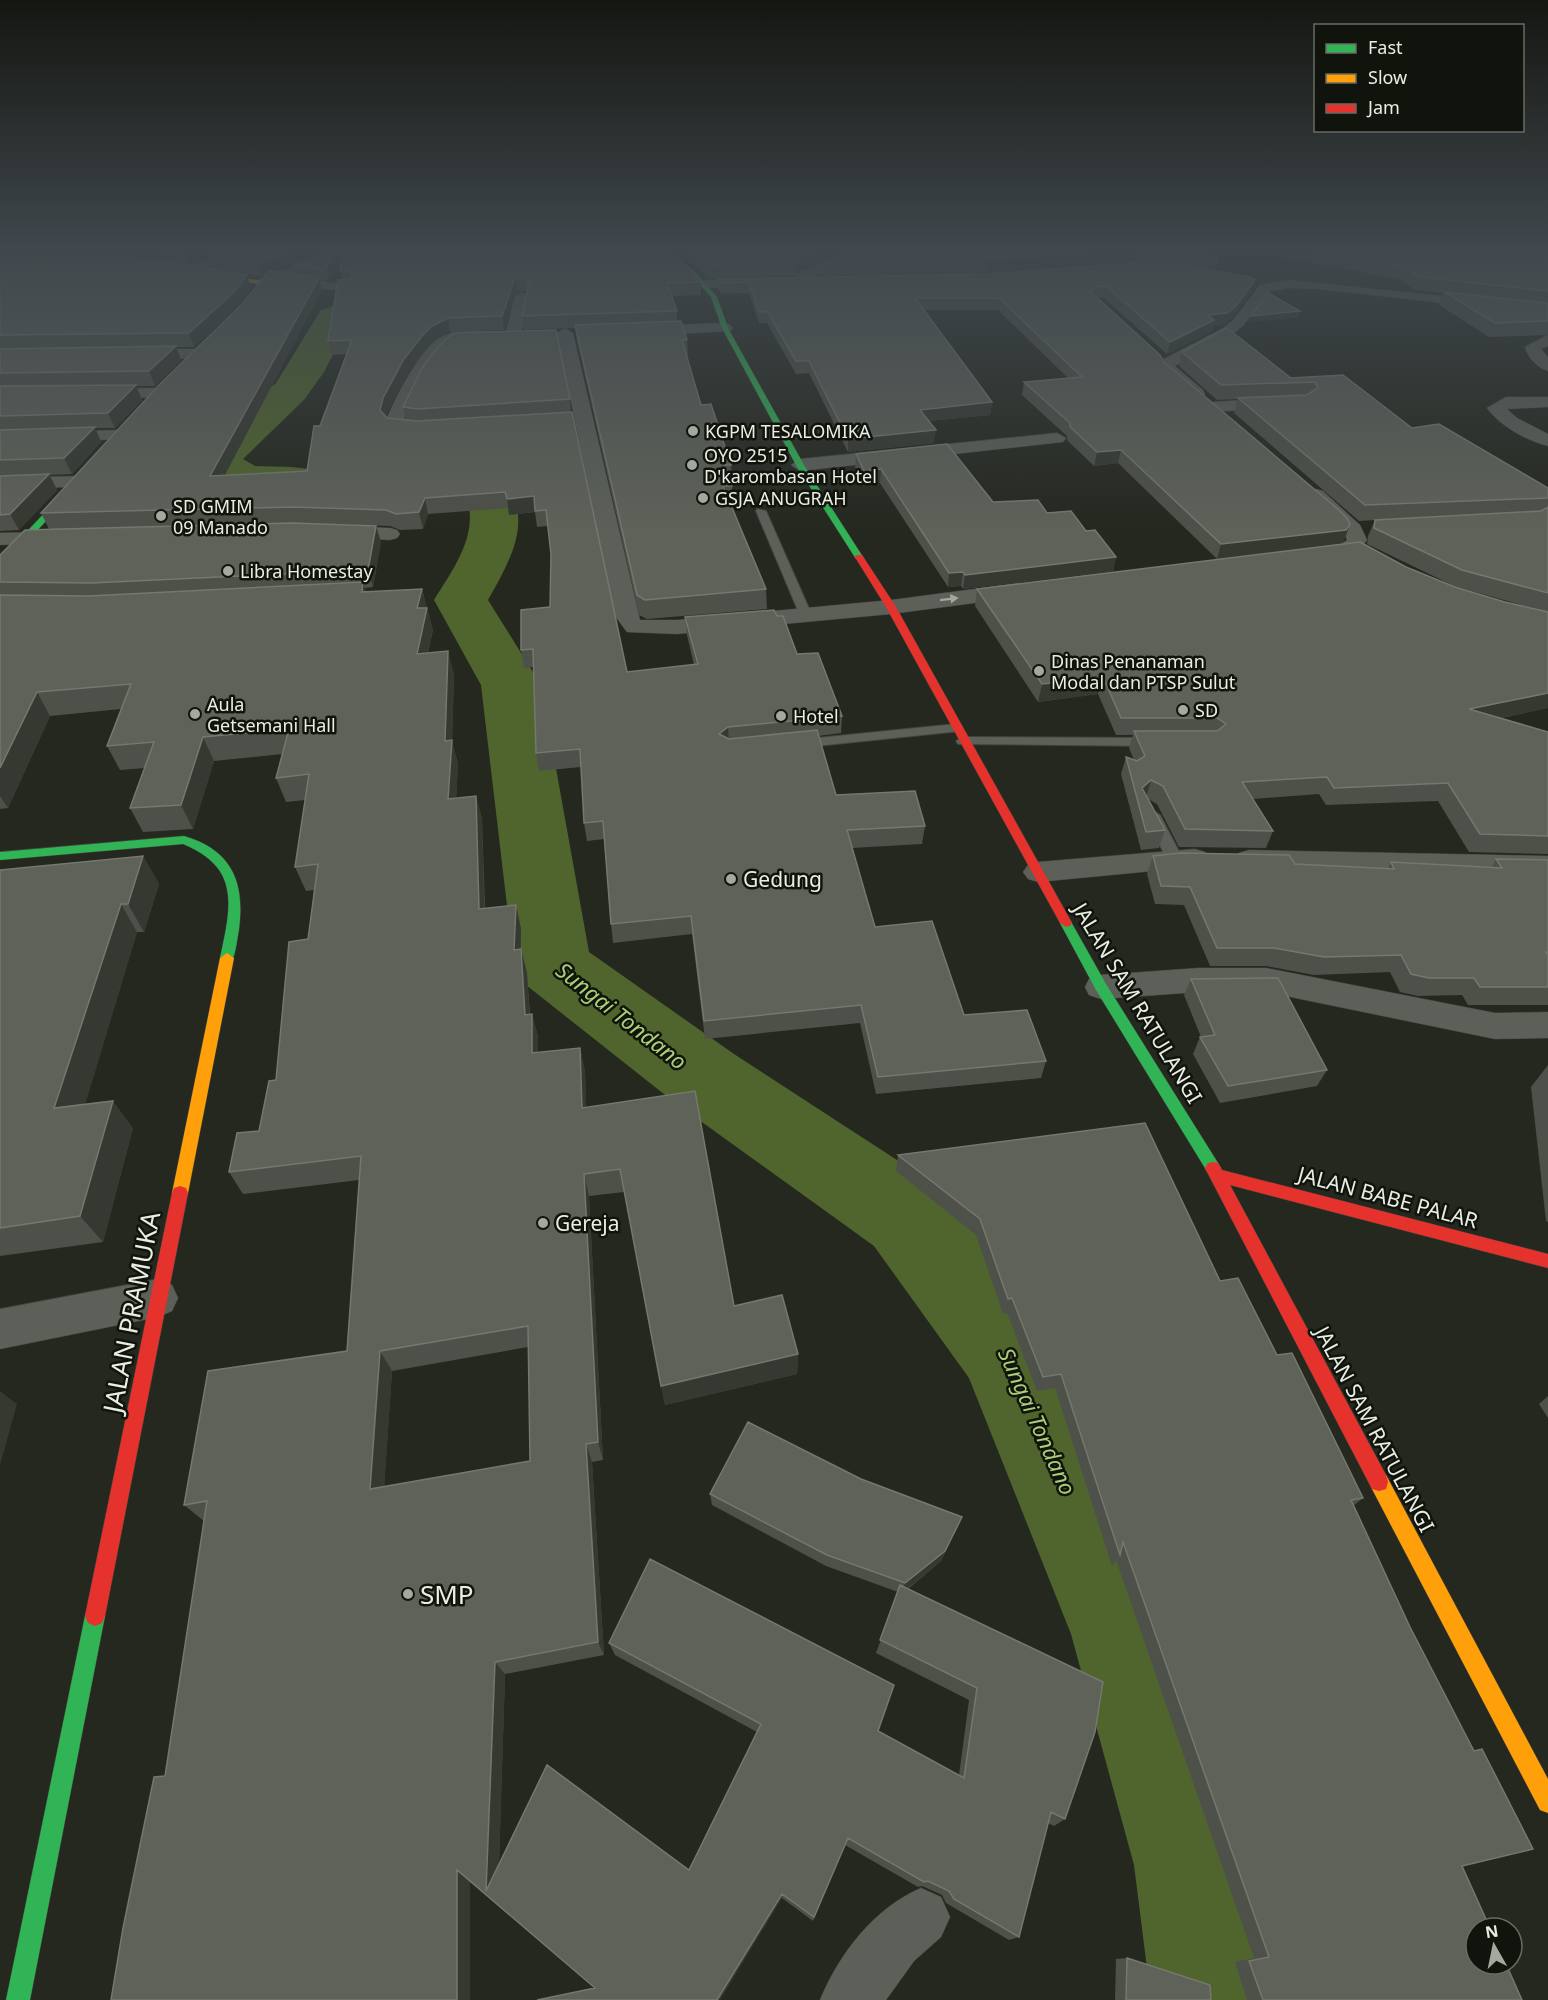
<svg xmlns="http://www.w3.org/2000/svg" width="1548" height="2000" viewBox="0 0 1548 2000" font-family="'Noto Sans',sans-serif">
<rect width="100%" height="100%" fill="#25281f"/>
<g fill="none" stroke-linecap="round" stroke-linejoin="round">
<path fill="#50652d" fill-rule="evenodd" d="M472 250H504L513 273 502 287 382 312 348 325 324 372 304 400 243 459 255 466 292 467 350 474H442L508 487C533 524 507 566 488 600L541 685 589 952 734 1054 940 1188 1044 1314 1191 1634 1270 1865 1295 2000H1151L1134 1865 1071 1634 969 1378 874 1246 674 1102 526 985 514 965 481 685 434 600C451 573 475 540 469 507L442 502H350L292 495 245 494 229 490 202 472 196 462 217 435 276 383 321 310 373 294 479 272Z"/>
<defs>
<path id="lane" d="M757 509 766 511 811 613 809 616H801L799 613 756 511Z
M956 724 961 725V731L797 748 790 744 797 740Z
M963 737 1153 738 1160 742 1153 746 958 744 956 741Z
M1152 810 1160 815 1183 859 1181 863H1169L1167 859 1144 815Z"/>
<path id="street" d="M235 250H254L193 273 188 274 181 270Z
M335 250H353L287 276 347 285 352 286V292L272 282 259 286 252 282Z
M857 250H875L810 278 806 285 801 286 794 282 799 272Z
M763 279 768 280V286L705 288 698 284 705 280Z
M1289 280 1548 307V315L1319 289 1289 288 1270 291 1243 326 1233 334 1175 366 1203 390 1205 394 1203 398H1191L1163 373 1158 364 1160 361 1223 328 1233 320 1260 285Z
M522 292 529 296 521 335 513 340 505 335 515 296Z
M725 323 730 325 733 328 730 331 640 336 632 331 640 326Z
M565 328 573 333 640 620H677L891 600 1020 583 1028 585 1031 590 1028 595 1020 597 891 614 677 634 627 632 615 616 557 333Z
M478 331 494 333 497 336C488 346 468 339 455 342 436 347 413 399 405 417L404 422 438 424 441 428 438 432C423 436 396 438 385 424 392 402 421 347 441 337 452 331 467 331 478 331Z
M1548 335V346L1541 349 1548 357V371C1538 368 1527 357 1525 347Z
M133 349H197L205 354 197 359 127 357 125 354 127 351Z
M158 388 166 393 164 397 93 399 85 394 93 389Z
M1506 397H1548V407L1507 409 1517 418 1548 434V446C1527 441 1500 426 1487 408Z
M1279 398 1288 403 1285 407 1212 412 1203 407 1212 402Z
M121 430 127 431 130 435 127 439 0 443V433Z
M1057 433 1066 438 1063 442 800 471 791 465 800 459Z
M80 476 87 478 90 482 87 486 0 490V478Z
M1316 489 1323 491 1360 525 1367 540C1354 559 1330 566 1308 560L1304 556 1308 552 1335 548 1347 540 1344 531 1306 495Z
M335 526 390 528 397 530 400 534 397 538 390 540 328 536 325 532 328 528Z
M58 532 65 534 68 538 65 542 0 545V533Z
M1195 849 1205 852 1210 859 1205 866 1038 882 1028 879 1023 872 1028 865 1038 862Z
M1249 850 1548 856V876L1249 870 1239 867 1234 860 1239 853Z
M1199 968H1266L1495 1013 1548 1012V1038L1495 1039 1266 992H1199L1101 999 1089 995 1085 987 1089 979 1101 975Z
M158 1279 172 1285 178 1298 172 1311 158 1317 0 1349V1309Z
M921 1888 941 1897 950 1917 941 1937 914 1961 886 2000H820C839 1954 874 1908 921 1888Z"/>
<path id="fast" d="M657 250H664L693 270 717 297 728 328 804 465 863 557 862 559H856L796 465 722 328 711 297 689 272Z
M71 485 78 487 3 567 0 568V560Z
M184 836C232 850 245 882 239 929 237 940 236 952 232 961L227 963 220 958C231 906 241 868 183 844L0 860V852Z
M1066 919 1070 920 1106 984 1218 1163 1221 1168 1218 1173 1213 1174 1208 1173 1096 990 1060 923Z
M95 1606 102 1609 105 1616 30 2000H6L85 1616 88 1609Z"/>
<path id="slow" d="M205 271 262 281 265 283 256 299 236 319 233 317 252 297 259 284 203 274Z
M227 953 234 958 188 1193 186 1198 180 1200 174 1198 172 1193 220 958Z
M1379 1473 1386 1475 1548 1779V1813L1540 1810 1372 1489 1370 1482 1372 1475Z"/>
<path id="jam" d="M856 555H862L896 607 1072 923 1070 926 1066 927 1060 923 886 607 855 557Z
M1213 1162 1218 1163 1222 1170 1548 1254V1268L1230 1185 1386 1475 1388 1482 1386 1489 1379 1491 1372 1489 1205 1168 1208 1163Z
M180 1186 186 1188 188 1193 105 1616 102 1623 95 1626 88 1623 85 1616 172 1193 174 1188Z"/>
</defs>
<use href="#lane" stroke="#42453d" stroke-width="2"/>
<use href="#street" stroke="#42453d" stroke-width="1"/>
<use href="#fast" stroke="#42453d" stroke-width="1"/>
<use href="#slow" stroke="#42453d" stroke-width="1"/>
<use href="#jam" stroke="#42453d" stroke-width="1"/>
<use href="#lane" fill="#5d6059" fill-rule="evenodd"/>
<use href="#street" fill="#5d6059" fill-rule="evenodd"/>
<use href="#fast" fill="#30b455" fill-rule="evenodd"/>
<use href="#slow" fill="#ff9f0a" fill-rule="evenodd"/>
<use href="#jam" fill="#e5322d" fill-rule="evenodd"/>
</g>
<path fill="#4e5149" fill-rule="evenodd" d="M0 250H329L272 272 296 275 294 265 340 258 328 280 319 279 322 290 225 475 307 471 320 426 346 354 332 355 328 341 343 280 340 270 701 282V295L671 296 677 311V321L687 340 688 356H686L701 405 731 465 733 504 730 505 766 589 767 609 647 619 639 615 577 341 575 328 524 330 522 316 527 291H517L504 330 450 332 435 340 426 349 408 373 387 413 386 417 387 418 406 420 403 407 570 399 571 412 627 672 694 665 687 635 685 617 777 616 797 654 842 716 841 733 818 736 836 795 925 826 922 844 852 848 875 927 964 1015 1046 1061 1041 1078 876 1094 860 1023 705 1039 692 934 613 943 611 924 604 839 587 841 584 823 581 767 539 771 536 753 534 667 524 668 521 650 550 607 551 554 548 526 537 527 535 512 509 515 508 508 428 514 423 529 400 530 390 526 292 523 381 542 373 587 365 588 366 592 422 589 433 630 428 653 454 674 452 741 458 764 456 798 476 796 482 819 485 908 516 905 521 929V949L527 973 530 1014H532L538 1037V1053L580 1048 585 1072 586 1107 734 1306 798 1354 797 1374 665 1405 624 1192 589 1196 603 1460 592 1462 604 1655 505 1674 499 1864 689 1870 757 1732 615 1655 609 1643 878 1731 959 1775 969 1700 876 1653 898 1592 826 1566 712 1505 710 1494 957 1528 941 1561 908 1589 1103 1682 1065 1819 1054 1826 1048 1823 1019 1937 1009 1940 946 1903 942 1895 922 1886 918 1887 845 1845 813 1921 782 1898 595 1988 470 1881V2000H111L165 1776 204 1521 184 1505 347 1351 359 1180 243 1194 229 1172 259 1131 276 1080 308 939 315 890 306 891 295 867 305 800 286 802 276 778 282 754 214 761 193 829 143 832 130 808 145 768 120 770 107 746 121 709 50 716 8 808 0 809V555L49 529 41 513 242 304 268 274 260 276 213 268 209 257 190 264H184L251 288 239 305 194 347H176L181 360 155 386H136L142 400 115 428H95L101 442 72 474 50 475 57 490 19 530 0 531ZM528 1347 530 1461 384 1487 392 1371Z
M673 250H851L798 271 797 276 707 278 697 266Z
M852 250H1205L1218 258 1215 270 1195 268 1255 280 1252 292 1231 318 1224 325 1213 326 1211 332 1167 354 1104 298H1098L1164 362 1350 525 1344 540 1341 544 1217 559 1118 463 1094 466 1067 440V436L1022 395 1024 382 1068 378 998 310H923L992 402 990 415 929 421 934 443 848 452 809 373 796 374 767 323H759L749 293 722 294 718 290V279L987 274 1166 265 1133 262 986 273 822 276 823 263Z
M1244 250H1548V335L1489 337 1439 305 1443 293 1415 290 1400 280 1343 268Z
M1182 352 1291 378 1343 375 1412 428 1548 488V708L1501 718 1548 732V854L1469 852 1438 801 1326 805 1319 794 1253 799 1273 831 1266 848 1179 847 1157 804 1148 799 1165 830 1159 848 1141 850 1121 774 1126 757 1134 760 1129 748 1133 735H1116L1098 694 1038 702 975 606 977 589 1406 567 1455 587 1505 602 1532 608 1454 586 1367 544 1368 536 1375 520 1359 521 1234 413 1238 399 1217 400 1179 366Z
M856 454 993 502 1047 513 1086 531 1116 557 1113 571 963 589 961 586 948 587 880 483 864 484 855 467Z
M143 856 159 884 144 932H137L85 1104 133 1128 103 1242 0 1256V870Z
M1153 856 1388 869 1391 862 1491 868 1496 859 1548 860V1005H1468L1462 995 1418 996 1400 992 1390 972 1314 975 1266 966H1210L1184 905 1155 904 1147 874Z
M1191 979 1327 1070 1317 1086 1220 1103 1193 1054 1200 1037H1201L1184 995Z
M1548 1065V1222L1546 1221 1531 1087Z
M898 1155 1220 1281 1277 1355 1363 1498 1353 1506 1462 1866 1522 2000H1247L1235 1962 1254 1958 1116 1560 1112 1566 1055 1388 1037 1391 1007 1313 1003 1314 976 1235 896 1171Z
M1548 1396V1418L1539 1404Z
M1127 1958 1211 2000H1115L1116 1959Z"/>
<path fill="#363931" d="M191 250H229L208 255 209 257 190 264 186 252Z
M293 250H329L260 276 256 264Z
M336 250H338L340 258 328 280 325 270Z
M820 250H851L798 271 797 276V263L798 258Z
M1126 250H1135L1133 262 986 273 987 260Z
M247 275 251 288 239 305 194 347 189 333Z
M319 278 322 290 216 492 210 476Z
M515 278 517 291 504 330 502 316Z
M1255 280 1252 292 1231 318 1224 325 1213 326 1211 332 1167 354 1170 342Z
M1300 311 1298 318 1249 322 1251 316Z
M448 318 450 332 435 340 426 349 408 373 387 413 383 425 380 410 383 398 404 359 423 335 432 326Z
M176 346 181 360 155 386 149 371Z
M136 385 142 400 115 428 108 413Z
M992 402 990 415 919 422 920 410Z
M95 427 101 442 72 474 64 458Z
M936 430 934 443 848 452V439Z
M1121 450 1118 463 1094 466 1097 452Z
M881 469 880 483 864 484V471Z
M49 474 57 490 19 530 10 514Z
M534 496 535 512 509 515 507 499Z
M425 498 428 514 423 529 419 512Z
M1350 525 1344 540 1341 544 1217 559 1221 544Z
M376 526 381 542 373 587 368 570Z
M1116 557 1113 571 963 589 965 575Z
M963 572 961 586 948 587 949 573Z
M363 582 370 604 362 592Z
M422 589 433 630 423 677 417 654V608Z
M448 651 454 674 452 741 458 764 455 823 448 799 445 741Z
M1103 677 1098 694 1038 702 1042 684Z
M37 692 50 716 8 808 0 796V768Z
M1548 693V708L1460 726 1469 709Z
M728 727 729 745 719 734Z
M203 737 214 761 193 829 181 805Z
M1151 780 1146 798 1142 788Z
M476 796 482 819 485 933 479 909Z
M143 856 159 884 144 932 128 904Z
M121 904 137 932 76 1135 54 1108Z
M516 905 521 929 520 974 514 950Z
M521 949 527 973 531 1038 525 1015Z
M532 1014 538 1037V1077L532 1053Z
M580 1048 585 1072 587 1131 582 1108Z
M113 1101 133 1128 103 1242 80 1216Z
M584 1174 589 1196 603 1460 598 1442Z
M380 1351 392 1371 383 1506 370 1489Z
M798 1354 797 1374 665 1405 661 1386Z
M0 1391 17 1404 0 1465Z
M586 1444 592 1462 604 1655 598 1642Z
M962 1517 957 1528 941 1561 902 1593 905 1583Z
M495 1662 505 1674 498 1895 486 1891Z
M457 1870 470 1875V2000H457Z
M782 1894V1898L720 2000H717Z"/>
<path fill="#5e6259" stroke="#74786f" stroke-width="1.5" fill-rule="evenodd" d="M166 250H191L186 252Z
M223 250H293L256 264 208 255Z
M333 250H336L325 270 294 265Z
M343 250H666L684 263 701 282 667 283 677 311 522 316 529 283 525 278H515L502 316 448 318 432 326 423 335 404 359 383 398 380 410 387 418 417 421 572 412 627 672 698 664 685 617 774 610 777 616H783L797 654 818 653 842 716 728 727 719 734 729 739 817 730 836 795 915 791 925 826 847 830 875 927 932 921 964 1015 1027 1010 1046 1061 878 1077 861 1005 704 1021 691 916 611 924 603 821 584 823 580 749 536 753 533 649 521 650V610L550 607 551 554 546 510 535 511 534 496 507 499 505 492 425 498 419 512 396 514 386 510 292 507 41 513 160 384 242 304 269 271 319 278 210 476 307 471 314 426H320L352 340 328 341 338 280 351 279V272L340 270Z
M691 250H820L798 258 797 263 707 265 697 254Z
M852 250H1126L987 260 823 263Z
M1142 250H1205L1218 258Z
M1316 250H1548V291L1419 277 1405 268Z
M0 257 120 259 183 264 247 275 234 292 189 333 0 335Z
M1135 263 1183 266 1250 277 1255 280 1235 307 1227 313 1208 315 1214 320 1170 342 1107 287 1095 286 1091 292 1160 355 1164 362 1339 510 1347 518 1350 525 1346 530 1221 544 1121 450 1097 452 1070 427V423L1024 382 1082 377 999 298H915L992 402 920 410 936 430 848 439 809 361H796L767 311 759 312 749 282 721 283 718 279 987 274Z
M1444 292 1548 303V321L1495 323Z
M1268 293 1300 311 1251 316Z
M681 321 687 340H682L701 405 711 404 731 465H725L732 486H723L766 589 645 600 637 595 575 325Z
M1227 328 1291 378 1343 375 1412 428 1439 424 1548 488V498L1365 505 1238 398 1307 395 1318 388 1315 382 1221 385 1182 352Z
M556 330 570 399 417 409 403 407 422 368 437 348 453 333Z
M176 346 149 371 0 373V349Z
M136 385 108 413 0 416V386Z
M95 427 64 458 0 460V430Z
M947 444 993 502 1038 500 1047 513 1071 511 1086 531 1095 530 1116 557 965 575 963 572 949 573 881 469 864 471 856 454Z
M49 474 10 514 0 515V476Z
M1548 507V593L1462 570 1374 528 1375 520 1541 511Z
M292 523 376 526 368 570 92 583 0 582V555L25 530Z
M1360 542 1406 567 1455 587 1505 602 1548 612V693L1469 709 1548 732V836L1480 834 1448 783 1334 788 1327 777 1242 782 1273 831 1185 829 1163 786 1151 780 1142 788 1165 830 1146 832 1126 757 1137 761 1145 756 1134 731H1217L1226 724 1217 718H1121L1103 677 1042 684 977 589Z
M363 582 362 592 422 589 417 608H427L417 654 448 651 445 741 452 740 448 799 476 796 479 909 516 905 514 950 521 949 525 1015 532 1014V1053L580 1048 582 1108 695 1091 734 1306 782 1295 798 1354 661 1386 620 1169 584 1174 598 1442 586 1444 598 1642 495 1662 486 1891 547 1765 689 1870 761 1724 609 1643 650 1559 894 1685 878 1731 964 1778 977 1688 880 1640 900 1585 1103 1682 1095 1732 1065 1819 1051 1812 1019 1937 954 1899 949 1891 928 1881 924 1882 848 1838 814 1917 782 1894 717 2000H537L595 1988 457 1870V2000H111L123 1928 154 1777 165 1776 207 1501 184 1505 208 1371 347 1351 361 1156 229 1172 237 1133 259 1131 269 1081 276 1080 289 942 308 939 318 864 295 867 309 774 276 778 289 729 203 737 181 805 130 808 154 742 107 746 131 684 37 692 0 768V595L89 596ZM528 1326 530 1461 370 1489 380 1351Z
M1181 853 1289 855 1295 864 1394 869 1391 862 1502 868 1496 859 1548 860V952H1546L1548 955V987H1480L1474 978H1429L1411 974 1401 955 1324 957 1274 948H1217L1190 887 1161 886 1153 856Z
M143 856 128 904H121L54 1108 113 1101 80 1216 0 1228V870Z
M1278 978 1327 1070 1228 1086 1200 1037 1215 1035 1191 979Z
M1145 1123 1220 1281 1238 1278 1277 1355 1292 1353 1363 1498 1351 1500 1410 1627 1474 1751 1482 1749 1533 1849 1462 1866 1490 1928H1476V1964H1506L1522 2000H1263L1249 1961 1269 1957 1123 1542 1120 1555 1061 1374 1043 1377 1012 1298 1008 1299 980 1219 898 1155Z
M748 1422 861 1479 962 1517 945 1551 905 1583 827 1555 710 1494Z
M1127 1958 1210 1985 1211 2000H1126Z"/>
<defs><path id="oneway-solid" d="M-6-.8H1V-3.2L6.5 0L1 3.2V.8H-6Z" transform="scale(1.5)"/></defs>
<use fill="#a3a79e" href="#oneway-solid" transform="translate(949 599) rotate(-7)"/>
<linearGradient id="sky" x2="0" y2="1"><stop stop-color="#141611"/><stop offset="0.47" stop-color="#40484d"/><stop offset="1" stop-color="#40484d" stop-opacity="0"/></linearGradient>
<rect width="1548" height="530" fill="url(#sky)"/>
<g fill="#a4a99e" stroke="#10140c" stroke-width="2">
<circle cx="693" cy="431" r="6"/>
<circle cx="692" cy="465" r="6"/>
<circle cx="703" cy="498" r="6"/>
<circle cx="161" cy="516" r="6"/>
<circle cx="228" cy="571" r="6"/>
<circle cx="1039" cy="671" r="6"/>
<circle cx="1183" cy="710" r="6"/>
<circle cx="195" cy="714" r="6"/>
<circle cx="781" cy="716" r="6"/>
<circle cx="731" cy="879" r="6"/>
<circle cx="543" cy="1223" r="6"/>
<circle cx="408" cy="1594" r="6"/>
</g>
<g text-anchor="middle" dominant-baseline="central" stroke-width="5" stroke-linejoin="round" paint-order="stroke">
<g font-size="18" fill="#e9eee3" stroke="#10140c" text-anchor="start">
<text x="705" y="431">KGPM TESALOMIKA</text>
<text x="704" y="455">OYO 2515<tspan x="704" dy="21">D'karombasan Hotel</tspan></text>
<text x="715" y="498">GSJA ANUGRAH</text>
<text x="173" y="506">SD GMIM<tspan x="173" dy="21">09 Manado</tspan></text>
<text x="240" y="571">Libra Homestay</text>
<text x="1051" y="661">Dinas Penanaman<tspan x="1051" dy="21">Modal dan PTSP Sulut</tspan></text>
<text x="207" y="704">Aula<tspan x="207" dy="21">Getsemani Hall</tspan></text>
<text x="1195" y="710">SD</text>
<text x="793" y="716">Hotel</text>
</g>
<g font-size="21" fill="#e9eee3" stroke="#10140c" text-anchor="start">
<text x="743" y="879">Gedung</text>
<text x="555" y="1223">Gereja</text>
</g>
<g font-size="21" fill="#e9eee3" stroke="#10140c">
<text transform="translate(1138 1003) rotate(59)">JALAN SAM RATULANGI</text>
<text transform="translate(1388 1197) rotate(15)">JALAN BABE PALAR</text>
<text transform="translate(1375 1429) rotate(62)">JALAN SAM RATULANGI</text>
</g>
<g font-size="22" font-style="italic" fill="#acce77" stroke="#10140c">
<text transform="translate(622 1015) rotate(38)">Sungai Tondano</text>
<text transform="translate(1038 1421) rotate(66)">Sungai Tondano</text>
</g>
<g font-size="26" fill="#e9eee3" stroke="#10140c">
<text transform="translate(131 1312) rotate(-79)">JALAN PRAMUKA</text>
</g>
<g font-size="26" fill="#e9eee3" stroke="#10140c" text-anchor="start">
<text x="420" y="1594">SMP</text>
</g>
</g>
<rect x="1314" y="24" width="210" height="108" fill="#10140c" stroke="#676b62" stroke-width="1.5"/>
<rect x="1326" y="44" width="30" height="9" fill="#30b455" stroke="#676b62" stroke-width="1.5"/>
<text x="1368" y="54" font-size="18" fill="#e9eee3">Fast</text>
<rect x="1326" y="74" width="30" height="9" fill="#ff9f0a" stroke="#676b62" stroke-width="1.5"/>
<text x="1368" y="84" font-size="18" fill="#e9eee3">Slow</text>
<rect x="1326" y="104" width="30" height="9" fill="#e5322d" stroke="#676b62" stroke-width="1.5"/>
<text x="1368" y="114" font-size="18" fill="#e9eee3">Jam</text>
<g transform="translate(1494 1946) rotate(351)"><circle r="28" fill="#10140c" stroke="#676b62" stroke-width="1.5"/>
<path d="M0-4.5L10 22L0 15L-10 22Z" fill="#a4a99e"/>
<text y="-9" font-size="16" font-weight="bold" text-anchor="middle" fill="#e9eee3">N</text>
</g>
</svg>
